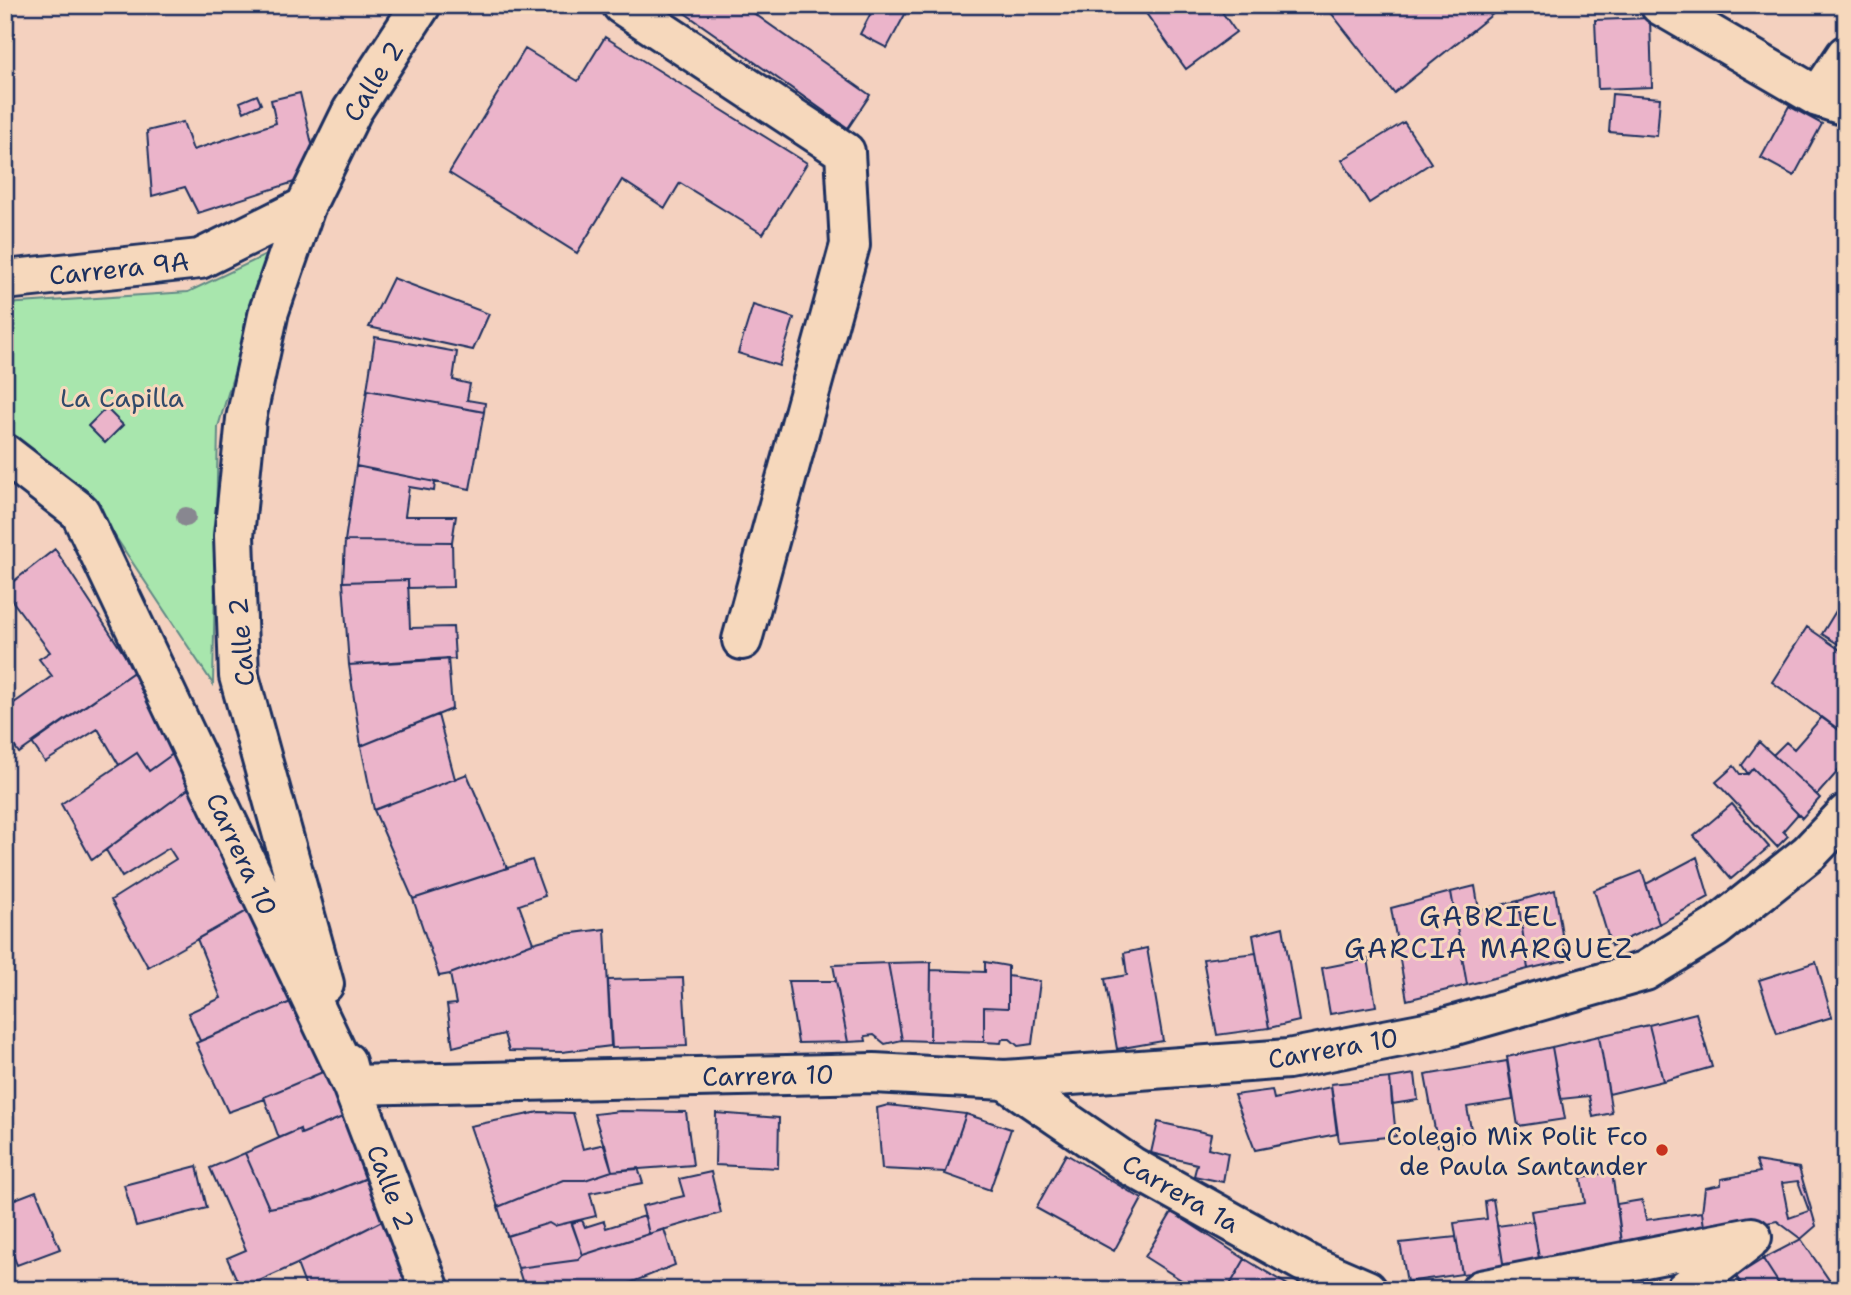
<svg xmlns="http://www.w3.org/2000/svg" width="1851" height="1295" viewBox="0 0 1851 1295" font-family="'Shantell Sans',sans-serif">
<rect width="100%" height="100%" fill="#f4d1bf"/>
<filter id="ink" filterUnits="userSpaceOnUse"><feTurbulence type="fractalNoise" baseFrequency=".0143" numOctaves="2"/><feDisplacementMap in="SourceGraphic" scale="14" xChannelSelector="R" yChannelSelector="G"/><feConvolveMatrix kernelMatrix="1 2 1 2 8 2 1 2 1" color-interpolation-filters="sRGB"/></filter>
<g filter="url(#ink)">
<path fill="#a8e6ad" stroke="#628a86" stroke-width="2" d="M270 253 218 427 213 684 93 503 5 433V304L188 292Z"/>
<path fill="#ebb4ca" stroke="#1b2f5e" stroke-width="2" fill-rule="evenodd" d="M682 5H742L870 95 848 128 679 9Z
M875 5H910L887 48 860 34Z
M1140 5H1217L1236 32 1186 69Z
M1325 5H1504L1394 93Z
M1650 18 1652 87 1598 89 1595 20Z
M605 37 807 163 763 234 680 183 665 208 622 180 577 253 449 173 525 49 578 81Z
M300 93 319 174 198 213 185 187 152 196 147 131 183 122 193 150 276 123 271 100Z
M1612 94 1660 98 1657 136 1609 132Z
M257 95 261 104 244 112 240 102Z
M1789 106 1822 124 1794 176 1761 158Z
M1404 122 1431 163 1369 203 1342 160Z
M393 278 489 314 473 350 369 327Z
M753 305 794 318 779 366 738 353Z
M375 337 457 352 453 380 470 384 467 400 485 403 484 412 367 390Z
M367 390 484 412 470 489 356 466Z
M106 408 123 425 105 443 88 426Z
M356 466 435 482 434 491 409 487 405 516H456L452 542 345 541Z
M345 541 452 542 453 587 408 588V580L343 582Z
M55 549 135 671 19 753 5 732V688L14 703 52 676 39 659 50 652 5 591V588Z
M408 580 410 628 453 627 455 659 349 665 343 582Z
M1842 601 1846 603V649L1822 634Z
M1807 627 1846 654V735L1772 682Z
M448 658 452 709 361 746 349 665Z
M135 671 177 751 149 771 137 753 119 765 98 729 45 762 32 743Z
M438 715 455 779 374 810 361 746Z
M1822 717 1846 735V762L1817 795 1773 755 1786 742 1794 749Z
M1759 742 1820 798 1802 818 1753 768 1748 774 1742 765Z
M177 751 195 784 92 860 61 804 137 753 149 771Z
M1734 766 1740 774H1748L1753 768 1798 814 1783 831 1788 836 1777 847 1716 782Z
M467 774 507 868 413 899 374 810Z
M195 784 254 907 148 967 111 900 176 859 169 848 122 877 106 850Z
M1732 804 1769 847 1731 879 1694 836Z
M1697 857 1709 897 1659 924 1646 884Z
M532 860 545 896 519 905 533 943 450 974 439 976 413 899Z
M1642 871 1659 924 1611 946 1594 890Z
M1475 886 1479 910 1518 901 1528 969 1467 985 1451 892Z
M1555 890 1566 960 1528 969 1518 901Z
M1451 892 1467 985 1407 1000 1391 908Z
M254 907 293 1001 200 1041 188 1013 221 998 197 939Z
M1283 927 1299 1021 1269 1028 1253 935Z
M605 929 611 1046 562 1052 509 1051 504 1034 453 1047 447 1005 456 1004 450 974 533 943 565 934Z
M1147 948 1163 1041 1117 1049 1105 979 1127 975 1124 953Z
M1256 953 1269 1028 1217 1035 1203 959Z
M1368 959 1376 1006 1330 1014 1322 968Z
M931 962 930 1041 902 1040 888 963Z
M985 962 1008 966V1008L984 1007V1042L930 1041 931 970 985 972Z
M1816 962 1832 1017 1777 1034 1759 980Z
M888 963 902 1040 885 1044 874 1035 865 1036 866 1041 848 1042 833 965Z
M1008 976 1040 981 1032 1044 1018 1046 1010 1039H1002L1001 1043 984 1042V1007L1008 1008Z
M683 978 687 1046 612 1048 608 980Z
M788 981H836L848 1042 798 1043Z
M293 1001 325 1071 264 1097 265 1099 228 1112 196 1043Z
M1696 1013 1712 1067 1663 1081 1649 1025Z
M1649 1025 1663 1081 1609 1094 1599 1036Z
M1599 1036 1612 1113 1593 1117 1589 1096 1561 1099 1552 1047Z
M1552 1047 1565 1119 1518 1126 1507 1057Z
M1507 1061 1513 1100 1467 1107 1473 1140 1438 1146 1425 1075Z
M325 1071 345 1116 301 1134 300 1129 279 1138 264 1097Z
M1415 1074 1418 1100 1392 1104 1390 1078Z
M1390 1078 1396 1136 1339 1142 1331 1084Z
M1331 1087 1337 1134 1255 1150 1234 1095 1272 1090 1274 1099Z
M888 1105 966 1114 946 1172 882 1169 877 1108Z
M620 1111 686 1112 693 1165 612 1171 594 1114Z
M539 1112 573 1113 583 1149 605 1144 612 1171 585 1180H563L498 1207 470 1126Z
M716 1113 779 1118 778 1168 715 1165Z
M966 1114 1011 1129 990 1190 945 1174Z
M345 1116 370 1177 313 1200 269 1208 245 1153 300 1129 301 1134Z
M1158 1122 1211 1134 1208 1148 1228 1153 1223 1182 1194 1176 1197 1164 1151 1153Z
M245 1153 269 1208 313 1200 371 1176 390 1217 297 1264 241 1289 227 1258 246 1250 210 1168Z
M1066 1154 1142 1199 1114 1251 1036 1208Z
M1756 1161 1799 1168 1816 1226 1801 1239 1777 1221 1705 1234 1702 1212 1705 1188 1721 1185V1179L1760 1172ZM1798 1181 1809 1211 1789 1218 1782 1183Z
M197 1166 207 1208 136 1226 124 1185Z
M638 1168 643 1183 590 1193 596 1216 554 1226 549 1223 507 1236 498 1207 563 1180H585L612 1171Z
M711 1172 721 1213 649 1234 642 1206 684 1196 679 1179Z
M1612 1172 1623 1250 1540 1264 1531 1211 1585 1203 1581 1177Z
M36 1191 60 1249 17 1265 5 1234V1203Z
M1493 1199 1504 1269 1462 1274 1454 1223 1487 1219 1485 1201Z
M1642 1200 1646 1220 1702 1212 1705 1234 1623 1250 1617 1204Z
M1172 1212 1245 1259 1227 1290H1197L1145 1257Z
M645 1216 649 1234 583 1255 572 1223 582 1220 585 1227 604 1221 606 1228Z
M390 1217 419 1290H307L297 1264Z
M1533 1221 1540 1264 1504 1269 1497 1226Z
M571 1222 583 1255 578 1260 518 1268 507 1236 549 1223 554 1226Z
M664 1229 675 1265 620 1287 621 1290H525L518 1268 578 1260 583 1255Z
M1456 1237 1462 1274 1407 1282 1400 1243Z
M1801 1239 1836 1290H1783L1763 1259Z
M1245 1259 1296 1290H1227Z
M1763 1259 1783 1290H1745L1736 1276Z"/>
<g fill="none" stroke-linecap="round" stroke-linejoin="round">
<defs>
<path id="minor" d="M622 5 845 152 850 245 742 640
M1660 5 1818 97 1846 106
M1818 97 1846 55
M5 280 200 259 305 207
M5 454 80 512 352 1085 874 1073 1005 1080 1288 1059 1441 1029 1645 971 1715 928 1809 853 1846 814
M324 984 239 676 234 536 246 419 269 311 305 207 352 111 421 5
M346 1062 352 1085 430 1290
M1005 1080 1131 1166 1309 1265 1367 1290
M1481 1290 1752 1237
M1685 1290 1748 1241"/>
</defs>
<use href="#minor" stroke="#1b2f5e" stroke-width="44"/>
<use href="#minor" stroke="#f6d8bc" stroke-width="38"/>
</g>
<circle fill="#888790" cx="186" cy="517" r="10"/>
</g>
<circle fill="#c8321e" stroke="#f6d8bc" stroke-width="2.5" cx="1662" cy="1150" r="7"/>
<g text-anchor="middle" dominant-baseline="central" stroke-width="6" stroke-linejoin="round" paint-order="stroke">
<g font-size="26" fill="#1b2f5e" stroke="#f6d8bc">
<text transform="translate(373 81) rotate(-58)">Calle 2</text>
<text transform="translate(119 268) rotate(-6)">Carrera 9A</text>
<text transform="translate(241 642) rotate(-95)">Calle 2</text>
<text transform="translate(242 854) rotate(65)">Carrera 10</text>
<text transform="translate(1333 1048) rotate(-10)">Carrera 10</text>
<text transform="translate(768 1075) rotate(-1)">Carrera 10</text>
<text transform="translate(391 1187) rotate(69)">Calle 2</text>
<text transform="translate(1181 1193) rotate(30)">Carrera 1a</text>
</g>
<g font-size="26" fill="#304a6a" stroke="#f6d8bc">
<text x="122" y="397">La Capilla</text>
</g>
<g font-size="26" fill="#1b2f5e" stroke="#f6d8bc" text-anchor="end">
<text x="1648" y="1135">Colegio Mix Polit Fco<tspan x="1648" dy="30">de Paula Santander</tspan></text>
</g>
<g font-size="28" letter-spacing="2" fill="#1b2f5e" stroke="#f6d8bc">
<text x="1489" y="916">GABRIEL<tspan x="1489" dy="32">GARCIA MARQUEZ</tspan></text>
</g>
</g>
<rect width="1851" height="1295" fill="none" stroke="#f6d8bc" stroke-width="28"/>
<rect x="14" y="14" width="1823" height="1267" fill="none" stroke="#1b2f5e" stroke-width="2.5" filter="url(#ink)"/>
</svg>
